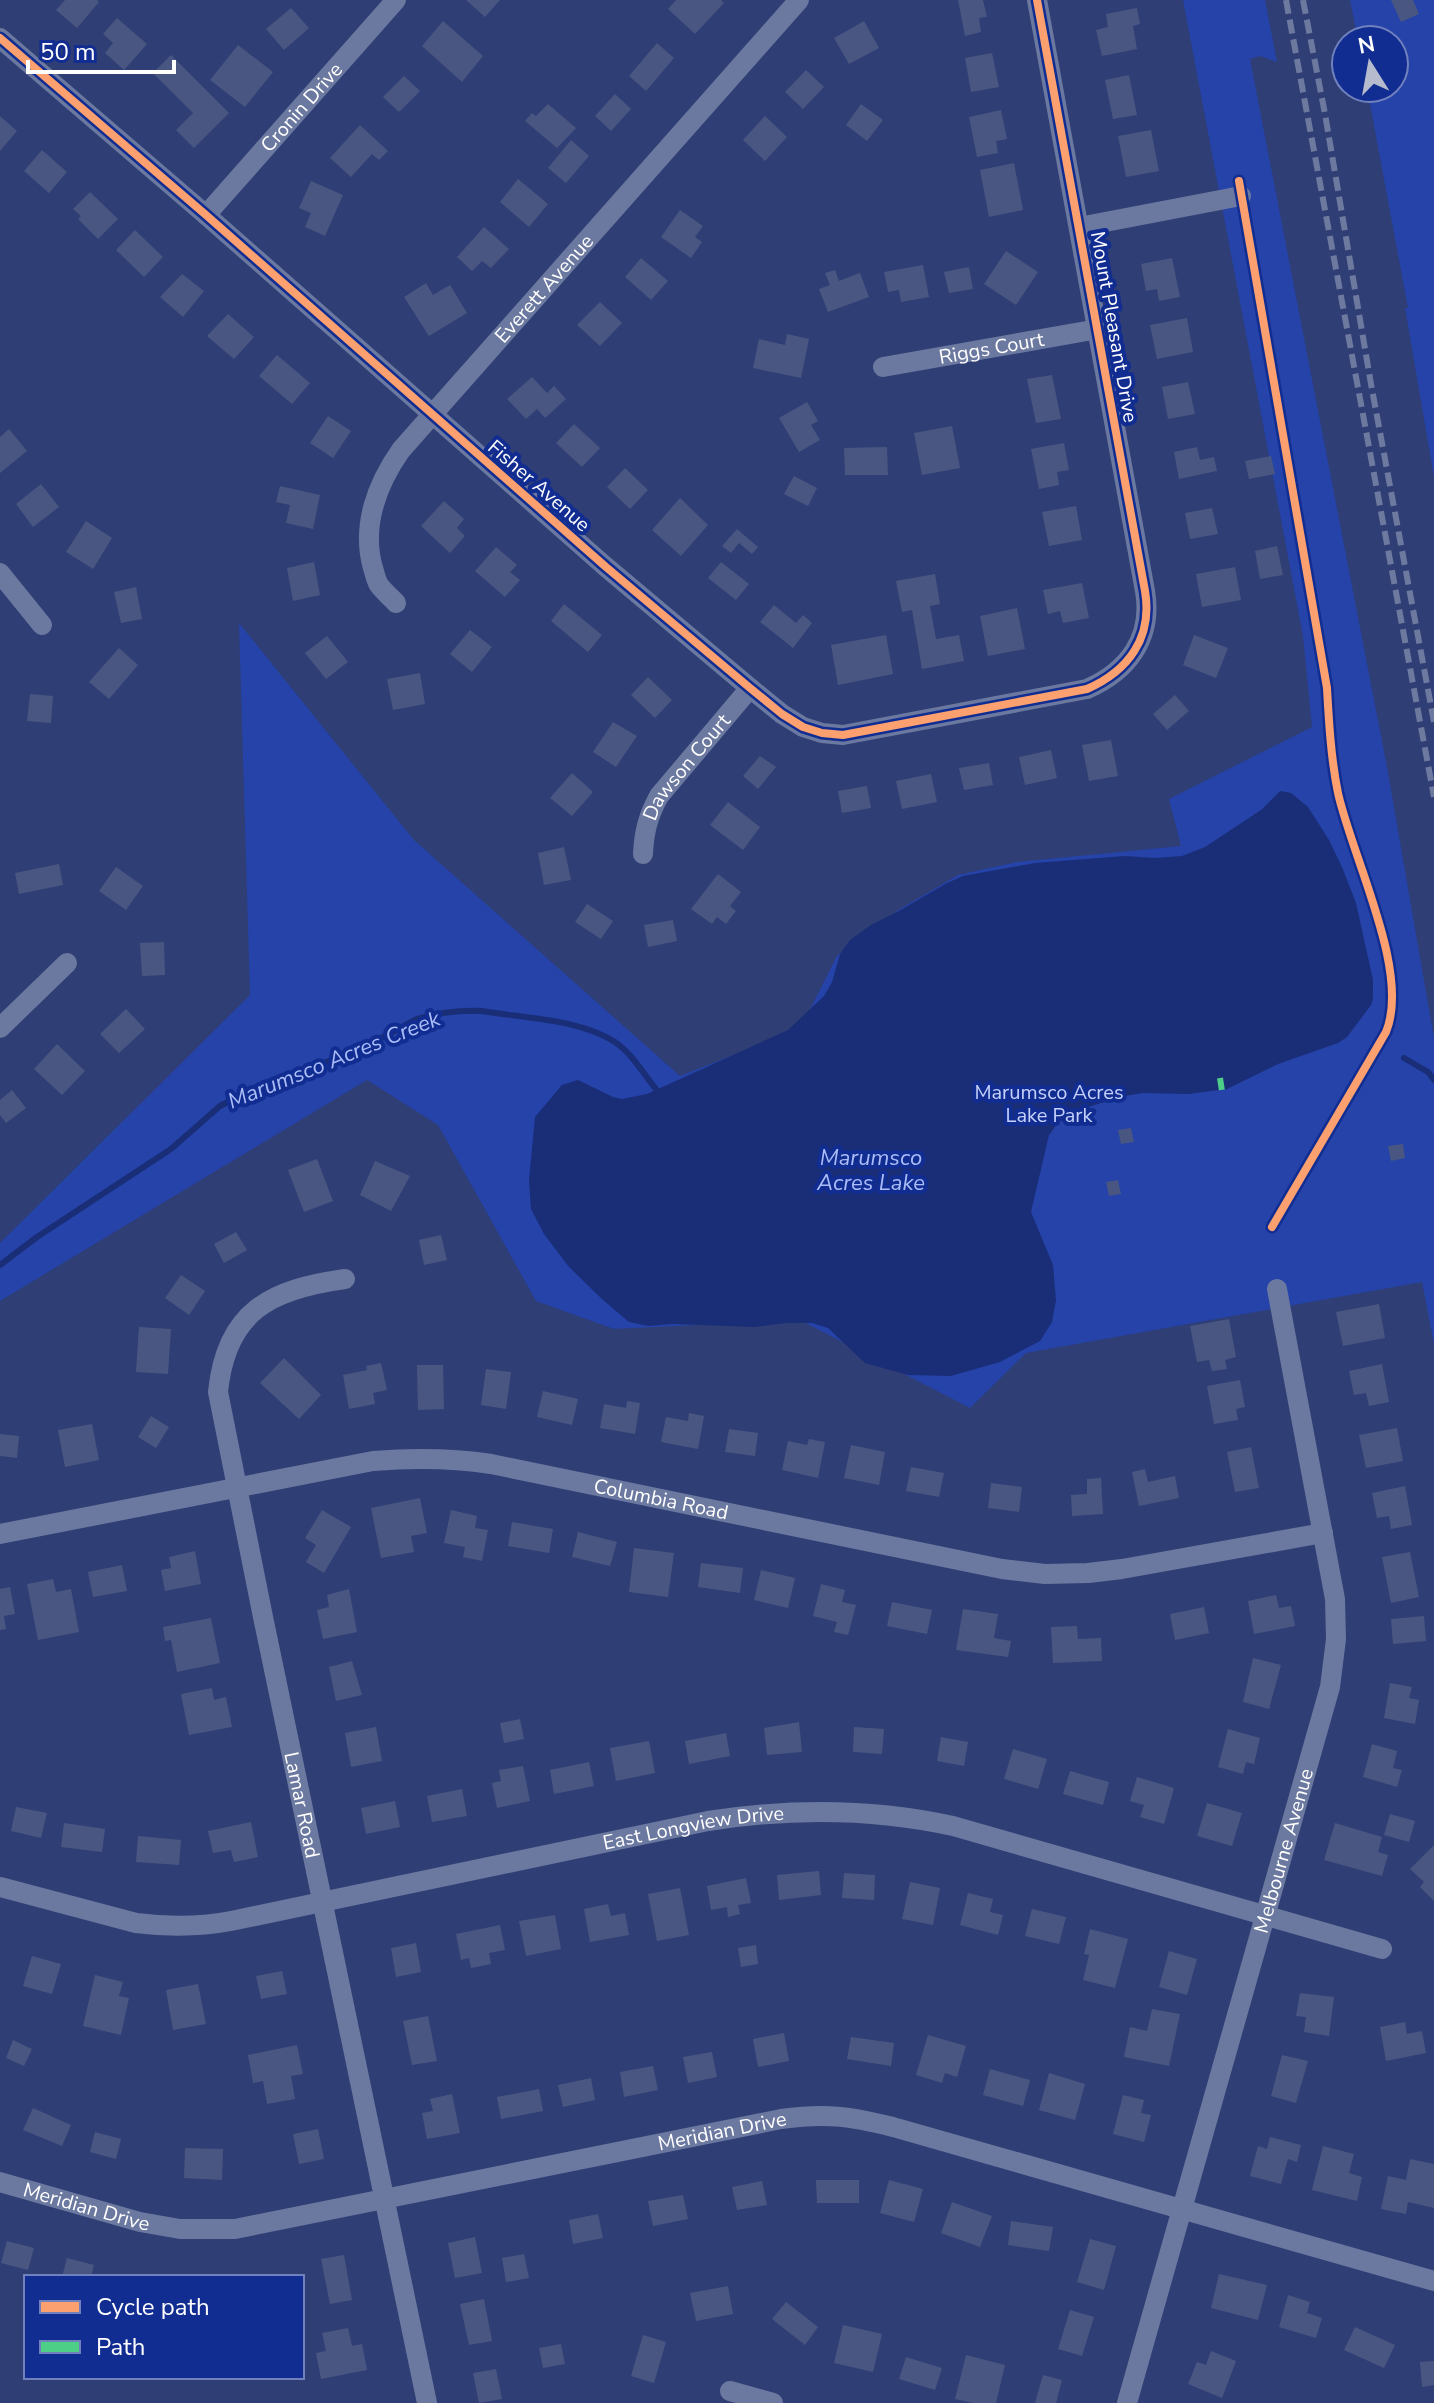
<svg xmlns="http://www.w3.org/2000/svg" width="1434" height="2403" viewBox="0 0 1434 2403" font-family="'Nunito Sans',sans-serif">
<rect width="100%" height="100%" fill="#2f3e74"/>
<path fill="#2543a8" d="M1183 0H1265L1277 62 1260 56 1250 59 1387 767 1434 1038V1344L1422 1282 1026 1353 970 1408 800 1320 614 1329 536 1301 438 1125 367 1080 0 1301V1243L250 995 239 623 414 840 680 1076 800 1029 837 956 900 909 958 875 1017 862 1181 846 1169 799 1312 727 1303 636Z
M1350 0H1434V477L1405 308H1408L1367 88H1394V40H1358Z"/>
<path fill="#1a2e78" d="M1280 791 1291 793 1308 807 1329 840 1342 867 1356 903 1373 980V998L1371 1005 1347 1037 1338 1043 1278 1064 1227 1089 1188 1094 1143 1093 1125 1096 1078 1110 1058 1123 1049 1135 1031 1212 1053 1265 1056 1300 1052 1322 1040 1341 1000 1362 951 1376 908 1375 865 1363 828 1328 812 1323H786L754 1327 673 1324 648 1326 629 1322 603 1300 569 1267 544 1234 531 1209 529 1180 535 1117 562 1085 578 1080 613 1097 622 1099 647 1094 788 1030 824 996 832 982 840 954 850 940 871 925 899 911 947 883 963 876 1035 863 1125 856 1155 858 1182 856 1205 847 1261 810Z"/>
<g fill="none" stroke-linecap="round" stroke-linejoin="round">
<path stroke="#1a2e78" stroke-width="6" d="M1404 1058 1428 1072 1434 1080
M0 1265 37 1237 171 1149 220 1106 262 1084 332 1060 368 1045 417 1019C438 1013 460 1010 482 1011 523 1018 580 1019 615 1042 634 1055 645 1077 660 1094"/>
</g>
<path fill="#4a5682" d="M65 0H97L99 2 77 28 56 10Z
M466 0H500L485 17Z
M676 0H721L724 3 695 34 668 9Z
M958 0H983L987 17 979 18 981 32 965 36Z
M1391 0H1413L1419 14 1401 22Z
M291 8 309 28 284 50 266 29Z
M1137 8 1140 24 1133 26 1137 49 1102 56 1096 30 1108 27 1106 14Z
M117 18 147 44 124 70 105 53 113 43 103 34Z
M443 21 483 56 462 82 422 46Z
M864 21 879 48 849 64 834 38Z
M657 43 674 58 646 91 629 76Z
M238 45 273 72 245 107 210 80Z
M992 53 999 87 971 92 965 58Z
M171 55 229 113 194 148 176 130 193 113 153 73Z
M806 70 824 87 803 109 785 92Z
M1129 75 1137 115 1113 119 1105 80Z
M404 76 420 91 399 112 383 97Z
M615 94 631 109 611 131 595 116Z
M548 104 576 128 557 148 525 121 532 113 536 116Z
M861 104 883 120 867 141 846 125Z
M1001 110 1007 139 996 141 998 153 977 157 969 117Z
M0 116 17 131 0 151Z
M765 116 787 137 765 161 743 140Z
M360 125 388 151 379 160 372 154 351 177 330 158Z
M1151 130 1159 171 1126 177 1118 136Z
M571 140 589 156 566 183 548 168Z
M42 150 67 172 49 193 24 171Z
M1014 163 1023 210 989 217 980 170Z
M518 179 548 204 529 227 500 202Z
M311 181 343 195 325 236 305 227 311 213 299 208Z
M90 192 118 219 98 239 78 219 81 216 73 209Z
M680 210 703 226 695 237 702 242 691 258 661 237Z
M484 227 509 249 491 268 482 261 472 271 457 257Z
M135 230 163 257 144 277 116 250Z
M1006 251 1038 272 1016 305 984 284Z
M641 258 668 281 651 300 625 277Z
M1172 258 1180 297 1159 301 1157 289 1146 291 1141 264Z
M923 265 929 297 901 302 899 290 888 292 884 272Z
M969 267 973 289 949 293 944 272Z
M835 270 839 281 860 273 869 297 828 312 819 289 830 285 825 273Z
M182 274 204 291 183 317 160 297Z
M426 283 433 295 450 285 467 313 429 336 404 297Z
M600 302 622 323 600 346 577 325Z
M228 314 254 337 234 359 207 336Z
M1187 318 1193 352 1157 359 1150 325Z
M787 334 809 339 801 378 753 368 759 339 785 345Z
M277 355 310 383 292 404 259 376Z
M1052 375 1061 419 1036 423 1027 379Z
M532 377 547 393 554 386 566 399 545 418 537 409 526 419 507 399Z
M1188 382 1195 414 1168 419 1162 387Z
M807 402 818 421 811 425 820 440 799 452 779 418Z
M328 416 351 431 333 458 310 443Z
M574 424 600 448 582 467 556 443Z
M952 426 960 468 922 475 914 433Z
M9 429 27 451 0 473V437Z
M1064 443 1069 470 1057 472 1059 485 1039 489 1031 449Z
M887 447 888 475H845L844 448Z
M1197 447 1200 460 1214 457 1217 471 1179 479 1174 452Z
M1271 456 1275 474 1249 479 1245 461Z
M625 468 648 490 630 509 607 487Z
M794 476 817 488 808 506 784 494Z
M41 484 59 507 33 527 16 504Z
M280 486 320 495 313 529 286 523 290 505 276 502Z
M680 498 708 525 681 556 652 530Z
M444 501 464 519 457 528 465 536 450 553 421 526Z
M1076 506 1082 540 1049 546 1042 512Z
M1212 508 1218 534 1190 539 1185 513Z
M86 521 112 538 93 569 66 552Z
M737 529 758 547 752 554 739 543 731 553 722 546Z
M1277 546 1283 575 1260 579 1255 551Z
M496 547 517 565 510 572 520 580 505 597 475 571Z
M314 562 320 595 293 601 287 568Z
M721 562 749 584 736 600 708 578Z
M1235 567 1241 600 1202 607 1196 574Z
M935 574 940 604 930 606 936 639 959 635 964 661 922 669 912 610 902 612 896 581Z
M1082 583 1089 618 1063 623 1060 611 1048 614 1043 590Z
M136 587 142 619 121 623 114 592Z
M564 604 602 635 588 652 551 621Z
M774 605 796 623 803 615 812 623 793 648 760 622Z
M1017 608 1025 649 988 656 980 616Z
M470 630 492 647 472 672 450 654Z
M886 635 893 674 838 685 831 645Z
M1194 635 1228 648 1216 678 1183 665Z
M327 636 348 662 326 679 305 653Z
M119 648 138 665 109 699 89 682Z
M420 673 425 704 393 710 387 679Z
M648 677 672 700 655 718 631 695Z
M30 694 53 696 51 723 27 721Z
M1175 695 1189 711 1167 730 1153 714Z
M613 722 637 736 616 767 593 752Z
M1111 740 1118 776 1089 781 1082 745Z
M1051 750 1057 778 1025 785 1019 757Z
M760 756 776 767 758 789 743 776Z
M989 763 993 785 964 790 959 768Z
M572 773 593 792 572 816 550 798Z
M931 774 937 802 902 809 896 781Z
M867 786 871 808 842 813 838 791Z
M728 802 760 827 743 850 710 825Z
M564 847 571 880 544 885 538 853Z
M59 864 63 885 19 894 15 873Z
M116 867 143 886 126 910 99 891Z
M718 874 741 892 730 906 736 911 726 924 717 917 712 924 691 909Z
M587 904 613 921 601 939 575 922Z
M673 920 677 941 648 947 644 925Z
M164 942 165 975 142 976 140 943Z
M126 1009 145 1029 119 1053 100 1034Z
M57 1044 85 1071 62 1095 34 1069Z
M12 1090 26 1108 6 1123 0 1115V1100Z
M1131 1128 1134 1142 1121 1144 1118 1130Z
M1403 1144 1405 1158 1391 1161 1388 1146Z
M317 1159 333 1201 304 1212 288 1170Z
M375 1161 410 1176 391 1211 360 1195Z
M1118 1180 1121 1194 1109 1196 1106 1182Z
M236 1232 247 1250 224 1263 214 1244Z
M441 1235 447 1260 424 1265 419 1240Z
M181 1275 205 1291 189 1315 165 1298Z
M1379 1304 1385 1338 1343 1346 1336 1312Z
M1229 1319 1236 1357 1225 1360 1227 1369 1212 1371 1209 1360 1197 1362 1190 1326Z
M139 1327 171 1329 168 1374 136 1372Z
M284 1358 321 1395 299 1419 260 1383Z
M381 1363 387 1390 373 1393 375 1404 349 1409 343 1375 367 1370 366 1366Z
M1382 1364 1389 1402 1369 1406 1366 1393 1354 1395 1349 1371Z
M417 1365H443L444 1409 418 1410Z
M486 1369 511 1372 506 1409 481 1405Z
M1240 1380 1245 1407 1236 1409 1238 1420 1214 1424 1207 1386Z
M543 1391 578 1399 572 1425 537 1417Z
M627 1401 640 1403 635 1434 600 1428 604 1404 626 1408Z
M689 1413 704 1416 698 1449 661 1442 666 1417 688 1421Z
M151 1416 169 1427 156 1448 138 1437Z
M92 1424 99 1460 65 1467 58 1430Z
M1397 1428 1403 1461 1366 1468 1359 1435Z
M729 1429 758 1433 755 1456 725 1452Z
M0 1434 19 1436 17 1458 0 1456Z
M809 1439 825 1442 818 1478 782 1470 788 1441 807 1445Z
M851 1445 885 1452 879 1485 844 1478Z
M1251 1447 1259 1488 1235 1492 1227 1452Z
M911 1467 944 1473 939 1497 906 1491Z
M1145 1469 1148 1482 1175 1476 1179 1498 1139 1506 1132 1472Z
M1101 1478 1103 1514 1072 1516 1071 1495 1087 1494V1479Z
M991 1483 1022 1487 1019 1512 988 1508Z
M1405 1486 1412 1525 1391 1529 1389 1516 1377 1518 1372 1493Z
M420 1498 427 1533 411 1536 414 1552 381 1558 371 1508Z
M322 1510 351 1527 324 1573 306 1562 316 1545 305 1538Z
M451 1510 477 1516 475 1528 488 1530 482 1561 463 1557 465 1547 444 1543Z
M512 1522 553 1529 549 1553 508 1546Z
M578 1532 617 1542 610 1566 572 1557Z
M634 1548 674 1553 668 1597 629 1592Z
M195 1551 201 1584 165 1591 161 1570 171 1568 169 1557Z
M1410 1552 1419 1597 1391 1603 1382 1557Z
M701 1563 743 1568 740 1593 698 1587Z
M122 1565 127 1591 93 1597 88 1572Z
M761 1570 795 1578 788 1608 754 1600Z
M53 1579 56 1592 71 1589 79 1632 38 1640 27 1584Z
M821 1584 845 1590 842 1602 856 1605 848 1635 834 1632 837 1622 813 1616Z
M10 1587 15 1614 4 1616 6 1629 0 1630V1589Z
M349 1589 357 1632 323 1639 317 1610 329 1607 327 1595Z
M1276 1595 1279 1608 1291 1606 1295 1626 1254 1634 1248 1601Z
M892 1602 932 1610 927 1634 887 1626Z
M1204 1607 1209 1633 1175 1640 1170 1614Z
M963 1609 998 1614 994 1638 1011 1641 1008 1657 956 1650Z
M1424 1616 1426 1641 1393 1644 1391 1619Z
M211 1618 220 1663 177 1672 171 1640 165 1641 163 1627Z
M1077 1626 1078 1639 1101 1638 1102 1661 1053 1663 1051 1627Z
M1253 1658 1281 1665 1269 1709 1243 1702Z
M352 1661 362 1695 336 1701 329 1667Z
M1390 1683 1412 1687 1409 1698 1419 1700 1415 1724 1384 1718Z
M212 1688 214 1700 226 1697 232 1727 189 1735 181 1694Z
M520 1719 524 1739 504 1743 500 1723Z
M799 1722 802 1752 767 1755 764 1728Z
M376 1727 382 1761 351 1767 345 1733Z
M854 1727 884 1729 882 1754 853 1752Z
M1228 1729 1260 1738 1254 1764 1246 1762 1243 1774 1218 1767Z
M726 1733 730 1756 689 1764 685 1741Z
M941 1737 968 1742 964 1766 937 1761Z
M649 1741 655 1773 616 1781 610 1748Z
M1372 1744 1397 1751 1393 1768 1402 1770 1397 1787 1363 1777Z
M1013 1749 1047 1759 1038 1789 1004 1779Z
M589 1762 594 1786 554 1794 550 1770Z
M523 1766 530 1801 497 1808 492 1783 501 1781 499 1770Z
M1070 1771 1109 1782 1103 1805 1063 1794Z
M1137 1777 1174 1788 1164 1824 1140 1817 1144 1805 1130 1801Z
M462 1789 467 1816 432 1822 427 1796Z
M395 1801 400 1827 366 1834 361 1808Z
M1207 1803 1242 1813 1232 1846 1197 1836Z
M16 1807 47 1813 41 1838 11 1831Z
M1390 1814 1415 1821 1409 1842 1384 1835Z
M251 1822 258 1857 234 1862 231 1850 213 1853 208 1831Z
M64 1823 105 1829 102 1852 61 1847Z
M1335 1823 1382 1837 1378 1852 1388 1855 1382 1876 1324 1860Z
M138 1836 181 1840 179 1865 136 1862Z
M1434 1845V1901L1420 1887 1424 1882 1410 1869Z
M819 1871 821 1895 779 1900 777 1875Z
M844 1873 875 1875 874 1900 842 1898Z
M746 1878 751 1903 738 1905 740 1914 728 1917 727 1907 711 1910 707 1886Z
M910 1882 940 1888 933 1925 902 1919Z
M680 1888 689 1935 657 1941 648 1894Z
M968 1893 993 1899 990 1912 1003 1915 998 1935 960 1925Z
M608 1904 611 1916 625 1913 629 1935 590 1942 584 1909Z
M1032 1909 1066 1917 1059 1944 1025 1936Z
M555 1915 561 1949 526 1956 519 1921Z
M500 1925 505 1950 489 1953 491 1964 471 1968 469 1958 461 1960 456 1934Z
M1090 1929 1128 1939 1115 1988 1083 1980 1089 1955 1084 1954Z
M416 1943 421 1972 396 1977 391 1948Z
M756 1945 758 1964 741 1967 738 1948Z
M1169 1951 1197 1959 1187 1995 1159 1987Z
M32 1956 61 1964 52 1994 23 1986Z
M282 1971 287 1994 261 1999 256 1976Z
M95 1975 123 1982 119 1996 129 1998 121 2035 83 2026Z
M198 1984 206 2024 173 2030 166 1990Z
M1300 1993 1334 1997 1329 2036 1304 2032 1306 2017 1296 2016Z
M1152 2009 1180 2014 1169 2066 1124 2057 1130 2027 1147 2031Z
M428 2016 437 2061 412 2065 403 2021Z
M1405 2022 1407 2034 1422 2031 1426 2053 1386 2061 1380 2027Z
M784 2033 789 2061 758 2067 753 2039Z
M928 2035 966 2046 957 2077 945 2073 942 2083 916 2075Z
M851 2037 894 2043 891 2066 847 2059Z
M13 2040 32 2049 24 2066 6 2058Z
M297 2045 303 2074 291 2076 295 2099 267 2104 263 2081 253 2083 248 2055Z
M712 2052 717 2077 688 2083 683 2057Z
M1282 2055 1308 2061 1296 2103 1271 2096Z
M653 2066 658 2090 624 2097 620 2072Z
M990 2069 1030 2080 1023 2106 983 2095Z
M1049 2073 1085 2084 1075 2120 1039 2110Z
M591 2078 595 2100 563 2107 558 2085Z
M539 2089 543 2111 501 2119 497 2097Z
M452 2094 460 2133 427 2139 422 2113 433 2111 430 2099Z
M1123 2095 1144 2100 1141 2113 1151 2115 1144 2142 1113 2134Z
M33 2108 71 2125 62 2146 23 2130Z
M318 2129 324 2159 299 2164 293 2134Z
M95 2132 121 2139 116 2159 90 2152Z
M1270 2137 1301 2145 1297 2162 1288 2159 1281 2184 1250 2176 1258 2146 1267 2149Z
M1323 2146 1354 2154 1349 2173 1362 2177 1357 2201 1312 2190Z
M185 2148 223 2149 222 2180 184 2178Z
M1410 2159 1434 2164V2208L1408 2202 1406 2214 1381 2209 1388 2176 1406 2180Z
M816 2180H859V2203H817Z
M889 2180 923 2189 914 2222 880 2213Z
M762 2181 767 2205 737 2210 732 2187Z
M683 2195 688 2219 653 2226 648 2201Z
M952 2202 992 2216 980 2247 941 2233Z
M598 2214 603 2238 573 2244 569 2220Z
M1011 2221 1053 2227 1049 2251 1008 2245Z
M475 2237 482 2273 455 2278 448 2243Z
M1090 2239 1116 2246 1104 2290 1077 2282Z
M7 2241 34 2248 28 2270 1 2263Z
M524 2254 529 2278 506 2282 502 2258Z
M344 2255 352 2300 330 2304 321 2259Z
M67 2258 94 2265 91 2277H62Z
M1219 2274 1267 2285 1258 2320 1211 2308Z
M728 2286 733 2314 696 2321 690 2293Z
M1288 2295 1310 2302 1307 2313 1322 2318 1316 2338 1279 2327Z
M484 2299 492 2341 469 2345 460 2304Z
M786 2302 818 2327 805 2345 772 2319Z
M1070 2310 1094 2317 1082 2356 1058 2349Z
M843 2325 882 2334 873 2372 834 2363Z
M1355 2327 1395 2345 1384 2368 1344 2350Z
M348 2328 352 2346 362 2344 367 2370 321 2379 316 2353 326 2351 322 2333Z
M643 2335 666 2342 654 2383 631 2376Z
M561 2344 565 2364 543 2368 539 2348Z
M1211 2351 1236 2361 1222 2398 1188 2384 1197 2362 1206 2365Z
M966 2355 1005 2365 996 2403H973L955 2399Z
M906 2357 942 2368 935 2390 899 2379Z
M1434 2361V2385L1422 2387 1420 2362Z
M496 2369 502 2399 479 2403 473 2373Z
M1043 2375 1062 2380 1056 2403H1035Z"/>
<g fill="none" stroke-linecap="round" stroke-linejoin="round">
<g stroke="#6b789f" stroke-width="20">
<path d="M0 38 206 215 606 567 750 688 782 714 803 727 822 733 843 735 1087 689C1128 671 1153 638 1145 591L1037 0"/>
<path id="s1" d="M206 215 396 0"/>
<path d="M1079 227 1241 196"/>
<path id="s2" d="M883 367 1098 329"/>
<path d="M0 573 42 625"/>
<path id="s3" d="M396 603C391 597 384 592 379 585 376 580 375 574 373 568 361 526 377 484 401 450L799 0"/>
<path id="s4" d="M643 854C644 832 648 816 659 796L750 688"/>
<path d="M0 1028 67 963"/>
<path id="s5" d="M345 1279C271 1289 226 1311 218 1392L263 1617 427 2403"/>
<path id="s6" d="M0 1534 373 1461C413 1458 451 1458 491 1464L1002 1569 1045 1574 1088 1573 1122 1569 1323 1533"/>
<path id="s7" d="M0 1887 136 1923C168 1927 199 1927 231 1921L708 1821C791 1808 871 1808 953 1826L1382 1949"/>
<path id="s8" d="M0 2182 140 2222 180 2229H235L781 2119C826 2113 849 2116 893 2127L1434 2281"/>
<path d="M730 2391 773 2403"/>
<path id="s9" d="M1127 2403 1330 1687 1336 1639 1335 1599 1277 1289"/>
</g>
<path stroke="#6e799f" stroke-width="6" stroke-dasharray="14 6" stroke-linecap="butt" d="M1286 0 1434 797
M1303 0 1325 114 1371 384 1434 722"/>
<path stroke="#4dcf88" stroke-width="6" stroke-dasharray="12 6" stroke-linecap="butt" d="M1220 1078 1222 1091"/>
<defs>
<path id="cycleway" d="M0 38 206 215 606 567 750 688 782 714 803 727 822 733 843 735 1087 689C1128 671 1153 638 1145 591L1037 0
M1239 181 1327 688C1329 723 1331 759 1338 793 1352 857 1411 972 1386 1032L1272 1227"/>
</defs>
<use href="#cycleway" stroke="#122d91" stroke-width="13"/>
<use href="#cycleway" stroke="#fca06f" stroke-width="8"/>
</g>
<g text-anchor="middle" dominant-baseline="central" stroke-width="8" stroke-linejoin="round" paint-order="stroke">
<g font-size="20" fill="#fff" stroke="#122d91">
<text stroke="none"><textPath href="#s1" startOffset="144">Cronin Drive</textPath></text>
<text stroke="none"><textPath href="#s3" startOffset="384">Everett Avenue</textPath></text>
<text transform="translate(1114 327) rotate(80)">Mount Pleasant Drive</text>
<text stroke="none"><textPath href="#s2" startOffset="110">Riggs Court</textPath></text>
<text transform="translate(539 486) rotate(41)">Fisher Avenue</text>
<text stroke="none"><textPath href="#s4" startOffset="100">Dawson Court</textPath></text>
<text stroke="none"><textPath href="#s6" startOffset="672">Columbia Road</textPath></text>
<text stroke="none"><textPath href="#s5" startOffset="610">Lamar Road</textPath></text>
<text stroke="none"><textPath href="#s7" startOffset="708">East Longview Drive</textPath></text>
<text stroke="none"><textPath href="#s9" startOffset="574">Melbourne Avenue</textPath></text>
<text stroke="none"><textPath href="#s8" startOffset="738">Meridian Drive</textPath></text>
<text stroke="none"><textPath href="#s8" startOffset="90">Meridian Drive</textPath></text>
</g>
<g font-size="20" fill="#c6d2fd" stroke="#122d91">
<text x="1049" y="1092">Marumsco Acres<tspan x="1049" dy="23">Lake Park</tspan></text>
</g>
<g font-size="22" font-style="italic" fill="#aabdf9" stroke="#122d91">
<text transform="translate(334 1060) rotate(-22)">Marumsco Acres Creek</text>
<text x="871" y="1158">Marumsco<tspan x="871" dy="25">Acres Lake</tspan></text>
</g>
</g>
<rect x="24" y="2275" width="280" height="104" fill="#122d91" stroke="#7181bd" stroke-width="2"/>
<rect x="40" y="2301" width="40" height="12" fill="#fca06f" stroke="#7181bd" stroke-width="2"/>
<text x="96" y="2315" font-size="24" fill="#ffffff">Cycle path</text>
<rect x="40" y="2341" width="40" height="12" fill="#4dcf88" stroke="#7181bd" stroke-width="2"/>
<text x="96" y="2355" font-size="24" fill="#ffffff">Path</text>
<g transform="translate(1370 64) rotate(349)"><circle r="38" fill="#122d91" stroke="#7181bd" stroke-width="2"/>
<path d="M0-6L14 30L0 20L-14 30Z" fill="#b6bbce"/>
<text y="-12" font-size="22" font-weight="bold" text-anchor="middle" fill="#ffffff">N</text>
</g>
<path d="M28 60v12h146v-12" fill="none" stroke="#ffffff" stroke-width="4"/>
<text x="40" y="60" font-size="24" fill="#ffffff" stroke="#122d91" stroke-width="6" paint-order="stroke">50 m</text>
</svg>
